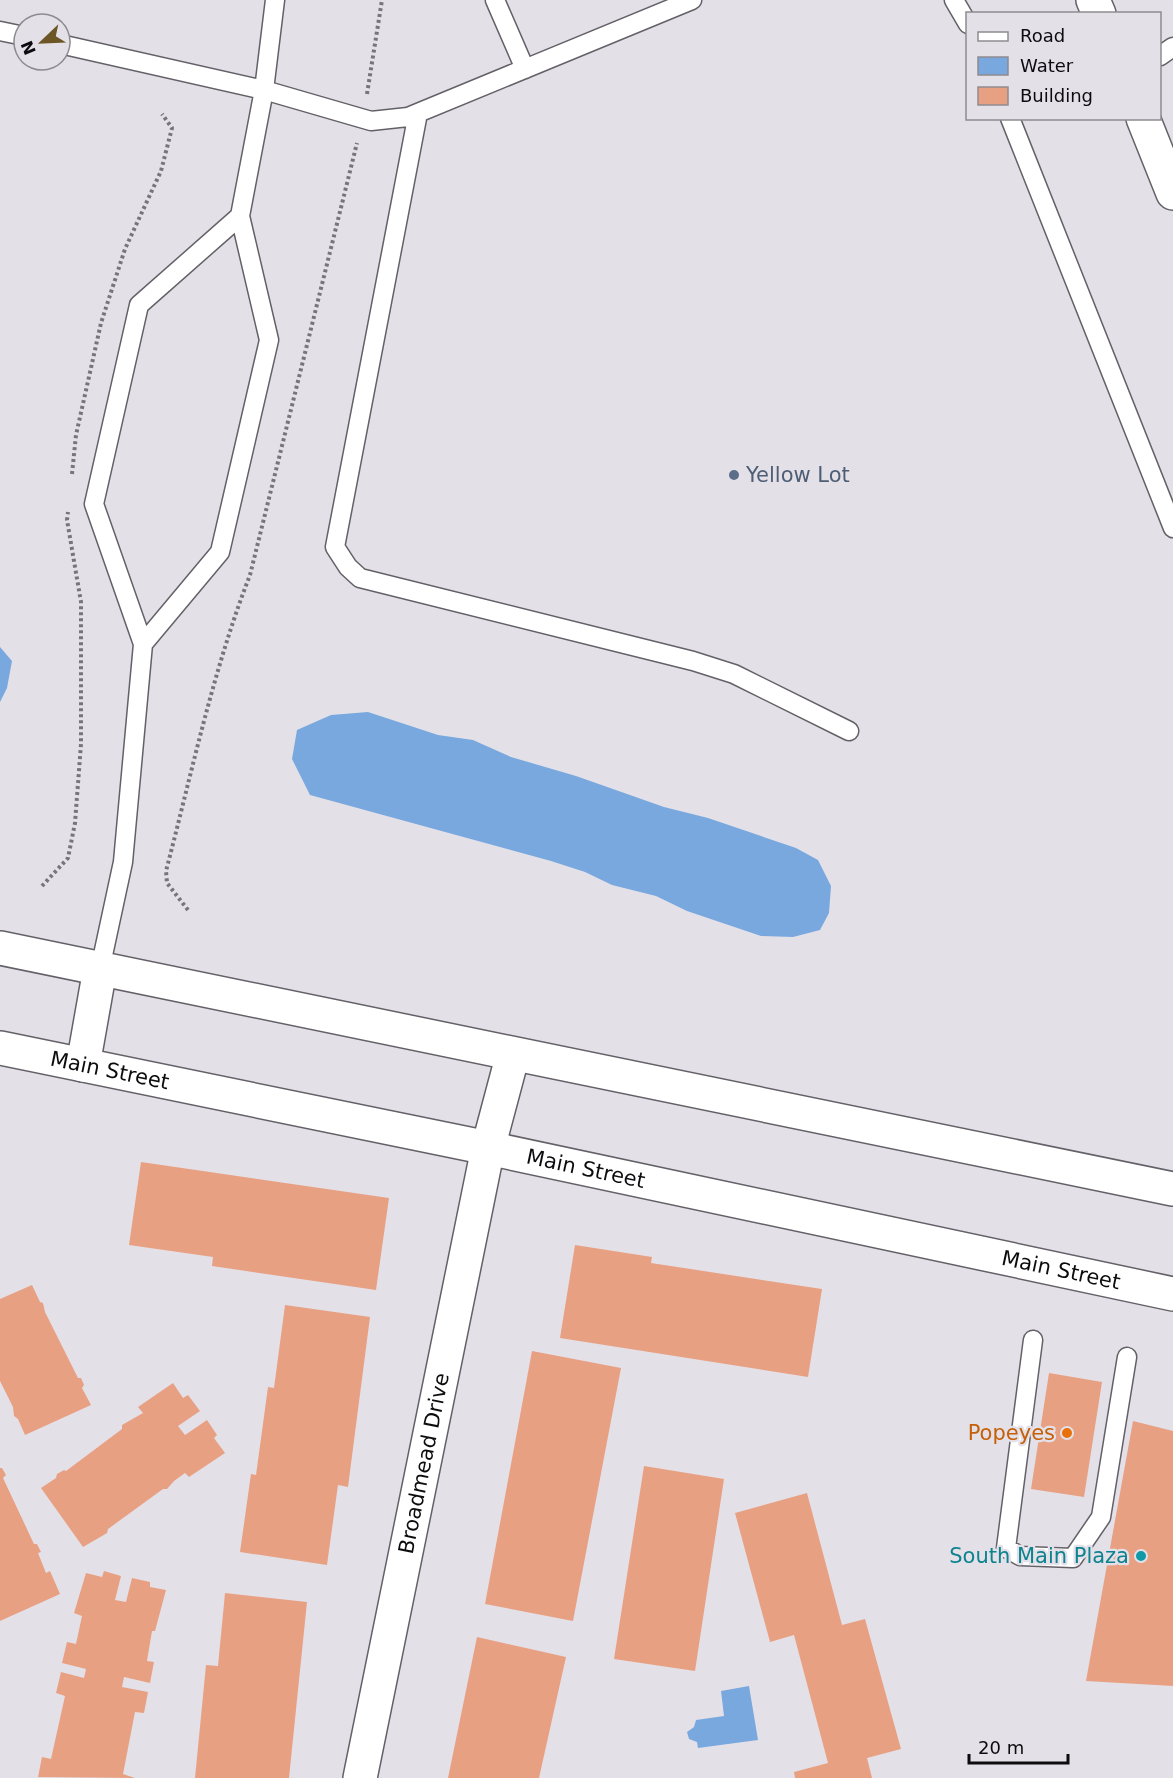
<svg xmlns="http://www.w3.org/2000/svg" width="1173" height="1778" viewBox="0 0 1173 1778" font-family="'DejaVu Sans',sans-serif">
<rect width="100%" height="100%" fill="#e4e0e8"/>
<path fill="#79a8de" d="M0 647 12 661 7 688 0 702Z
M368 712 438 735 473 740 511 757 576 776 664 807 708 818 796 848 818 860 831 886 829 913 820 930 793 937 761 936 687 911 656 896 612 885 585 872 551 861 310 795 292 759 297 730 331 715Z
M749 1686 758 1740 698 1748 697 1742 689 1739 687 1732 694 1727 696 1720 724 1716 721 1691Z"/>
<path fill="#e8a083" d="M141 1162 389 1198 376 1290 212 1266 213 1257 129 1245Z
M575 1245 652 1257 651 1263 822 1289 808 1377 560 1338Z
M32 1285 40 1302 43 1303 45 1312 78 1378H81L84 1385 82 1388 91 1405 25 1435 18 1419 14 1416 13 1407 0 1381V1299Z
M285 1305 370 1317 348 1487 338 1485 327 1565 240 1552 251 1474 256 1475 268 1387 274 1388Z
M532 1351 621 1368 573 1621 485 1604Z
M1049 1373 1102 1382 1084 1497 1031 1489Z
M173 1383 183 1398 188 1395 200 1411 178 1426 185 1435 207 1420 217 1435 214 1438 225 1453 189 1477 185 1473 174 1481 167 1489H163L108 1529 107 1533 102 1536 83 1547 41 1488 56 1478 57 1474 64 1470 66 1471 122 1429V1425L143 1413 138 1407Z
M1133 1421 1173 1431V1686L1086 1681Z
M644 1466 724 1479 695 1671 614 1659Z
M0 1468H2L6 1475 3 1478 34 1544H37L41 1552 38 1553 46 1573 50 1571 60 1594 0 1621Z
M807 1493 842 1625 865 1619 901 1749 867 1758 872 1778H795L794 1772 828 1763 794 1635 770 1642 735 1513Z
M104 1571 121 1576 115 1600 126 1602 132 1578 150 1582V1587L166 1590 155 1631H152L147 1661 154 1662 150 1683 124 1677 122 1687 148 1692 144 1713 135 1712 123 1774 135 1778 38 1777 42 1757 51 1759 65 1696 56 1693 61 1672 84 1678 86 1669 62 1663 67 1642 76 1644 82 1616 74 1613 86 1573 102 1577Z
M225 1593 307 1602 289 1778H195L206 1665 218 1666Z
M477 1637 566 1657 539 1778H448Z"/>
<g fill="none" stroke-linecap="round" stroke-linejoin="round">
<defs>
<path id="service" d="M495 0 525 69
M954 0 968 24
M0 31 24 36
M60 44 264 90 371 121 408 117 692 0
M1160 56 1173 47
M418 113 335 547 348 567 360 578 693 661 734 674 849 731
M1010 118 1173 528
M143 644 94 504 139 305 240 216
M100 969 123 862 143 644 220 552 269 340 240 216 264 90 275 0
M1033 1340 1006 1548 1020 1556 1073 1558 1101 1517 1127 1357"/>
<g id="minor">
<path id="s1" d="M360 1778 488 1148"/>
</g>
<path id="tertiary" d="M1093 0 1099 14
M1143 118 1173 193"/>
<g id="primary">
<path d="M0 948 1173 1189"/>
<path id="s2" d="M0 1048 488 1148 1173 1294"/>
<path d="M83 1065 100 969"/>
<path d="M488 1148 513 1054"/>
</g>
</defs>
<use href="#service" stroke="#646067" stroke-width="21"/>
<use href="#minor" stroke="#646067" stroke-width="36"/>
<use href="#tertiary" stroke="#646067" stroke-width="36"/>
<use href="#primary" stroke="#646067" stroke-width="36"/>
<path stroke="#78757a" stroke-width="4" stroke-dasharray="3 3" stroke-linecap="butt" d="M367 94 382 0
M72 474 76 435 101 323 125 249 161 171 172 128 162 114
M42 886 68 858 75 823 81 744V602L67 520 68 512
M188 910 167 883 166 871C192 772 213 670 250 575L357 143"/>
<use href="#service" stroke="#fff" stroke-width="18"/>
<use href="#minor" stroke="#fff" stroke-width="33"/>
<use href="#tertiary" stroke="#fff" stroke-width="33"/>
<use href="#primary" stroke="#fff" stroke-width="33"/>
</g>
<circle fill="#5c6f8a" stroke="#e4e0e8" stroke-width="2" cx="734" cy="475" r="6"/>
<circle fill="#e8710a" stroke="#e4e0e8" stroke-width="2" cx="1067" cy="1433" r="6"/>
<circle fill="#0f9aa8" stroke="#e4e0e8" stroke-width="2" cx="1141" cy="1556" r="6"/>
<g text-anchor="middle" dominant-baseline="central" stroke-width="4.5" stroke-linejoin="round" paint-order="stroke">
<g font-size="21" fill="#4e5e75" stroke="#e4e0e8" text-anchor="start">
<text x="746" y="475">Yellow Lot</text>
</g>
<g font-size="21" fill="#0c0b0d" stroke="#e4e0e8">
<text stroke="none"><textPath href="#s2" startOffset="112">Main Street</textPath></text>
<text stroke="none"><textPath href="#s2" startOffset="598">Main Street</textPath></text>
<text stroke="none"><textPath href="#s2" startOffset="1084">Main Street</textPath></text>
<text stroke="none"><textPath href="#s1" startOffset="321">Broadmead Drive</textPath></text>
</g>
<g font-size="21" fill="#c56008" stroke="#e4e0e8" text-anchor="end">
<text x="1055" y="1433">Popeyes</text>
</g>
<g font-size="21" fill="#0d838f" stroke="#e4e0e8" text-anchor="end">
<text x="1129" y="1556">South Main Plaza</text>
</g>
</g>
<rect x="966" y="12" width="195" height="108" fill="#e4e0e8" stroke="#8e8b90" stroke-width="1.5"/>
<rect x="978" y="32" width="30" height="9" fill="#ffffff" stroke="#8e8b90" stroke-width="1.5"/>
<text x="1020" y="42" font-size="18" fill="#0c0b0d">Road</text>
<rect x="978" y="57" width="30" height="18" fill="#79a8de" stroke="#8e8b90" stroke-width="1.5"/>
<text x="1020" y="72" font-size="18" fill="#0c0b0d">Water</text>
<rect x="978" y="87" width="30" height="18" fill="#e8a083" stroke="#8e8b90" stroke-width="1.5"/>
<text x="1020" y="102" font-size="18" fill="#0c0b0d">Building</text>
<g transform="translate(42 42) rotate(247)"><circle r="28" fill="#e4e0e8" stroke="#8e8b90" stroke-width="1.5"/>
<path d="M0-4.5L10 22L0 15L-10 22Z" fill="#6c5626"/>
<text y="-9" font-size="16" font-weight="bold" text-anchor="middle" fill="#0c0b0d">N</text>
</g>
<path d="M969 1754v9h99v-9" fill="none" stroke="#0c0b0d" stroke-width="3"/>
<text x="978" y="1754" font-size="18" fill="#0c0b0d" stroke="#e4e0e8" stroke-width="4.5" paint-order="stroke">20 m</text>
</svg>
